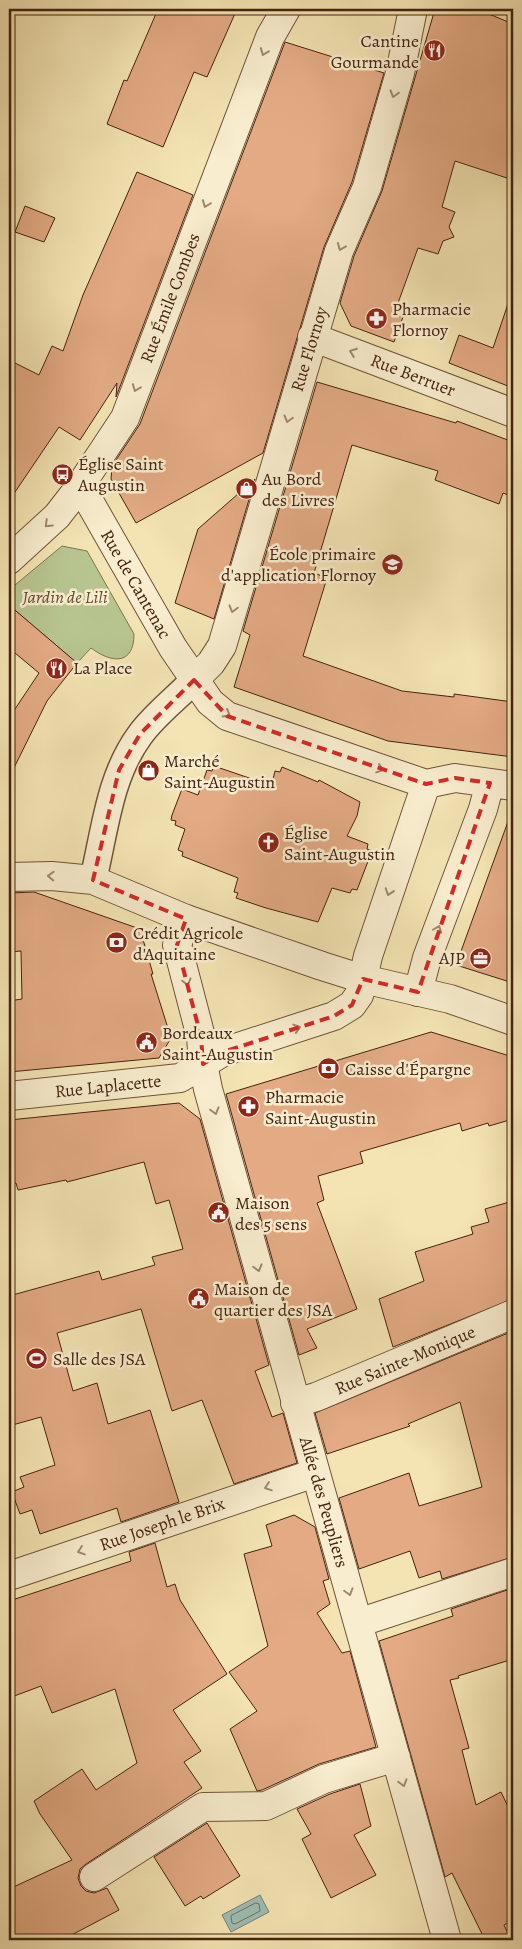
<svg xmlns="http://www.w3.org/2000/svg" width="522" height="1949" viewBox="0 0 522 1949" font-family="Alegreya,serif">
<rect width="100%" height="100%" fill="#f4e4b3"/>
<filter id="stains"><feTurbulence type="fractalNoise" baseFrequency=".004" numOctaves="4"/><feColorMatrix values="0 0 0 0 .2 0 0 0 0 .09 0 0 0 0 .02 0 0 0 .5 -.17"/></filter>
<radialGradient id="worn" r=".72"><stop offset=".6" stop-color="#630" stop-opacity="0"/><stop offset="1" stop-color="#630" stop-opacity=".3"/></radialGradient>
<path fill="#b7c590" stroke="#7e7451" d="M62 546 87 551 134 634C134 666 111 663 91 648L77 663 9 605V590Z"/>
<path fill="#9ebdb4" stroke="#7a7f73" d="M260 1895 269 1912 231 1932 222 1915Z"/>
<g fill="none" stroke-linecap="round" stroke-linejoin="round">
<path stroke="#727063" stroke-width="1" d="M256 1903 259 1904 260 1911 235 1924 232 1923 231 1916Z"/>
</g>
<path fill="#e3aa83" stroke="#452212" d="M158 9H237L207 77 194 72 163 147 107 124 124 80 127 81Z
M435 9H477L513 24V180L455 161 442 207 455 212 449 227 454 237 443 241 438 254 418 248 394 314 403 317 394 342 351 326 340 303 354 256 382 191Z
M285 42 384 73 352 182 324 247 263 453 136 523 111 479 112 466 140 424Z
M137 172 193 195 116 397 117 383 80 440 59 427 9 501V360L39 375 52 346 63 351 83 295Z
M25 206 55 218 44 242 15 232Z
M509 301 513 302V388L449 363 459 335 493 348Z
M317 382 456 423 457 421 513 442V497L503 493 499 504 435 480 438 471 352 445 314 573 327 578 303 656 402 691 454 697V694L513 702V757L388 741 234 687 250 635 243 631Z
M255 479 214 619 175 603 198 529Z
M9 605 77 663 47 701 9 778V718L39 673 9 648Z
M214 766 255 780 272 783 275 771 280 772 282 767 318 782 319 780 360 802 357 816 347 836 368 844 367 849 372 851 357 890 352 889 350 893 332 888 318 922 266 908 236 898 238 893 234 892 238 878 182 856 183 852 178 850 185 829 175 825 176 821 171 820 172 815 182 789 198 795 207 770 212 771Z
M510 816H513V983L456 965Z
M34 892 140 929 153 974H151L171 1038 159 1058 9 1072V1001L22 999 21 951 9 952V893Z
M431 1032 513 1057V1119L489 1126 488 1123 462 1131 460 1123 360 1152 363 1163 318 1176 324 1200 317 1203 357 1309 307 1329 317 1348 299 1355 226 1094Z
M179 1103 200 1119 269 1365 255 1371 272 1417 283 1413 297 1463 234 1484 202 1400 172 1411 141 1309 57 1333 73 1391 97 1383 108 1424 150 1410 179 1502 121 1522 117 1508 40 1534 32 1510 20 1514 12 1492 24 1487 20 1477 55 1465 41 1417 9 1426V1296L99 1271 102 1280 155 1265 152 1257 183 1249 169 1200 156 1204 144 1162 67 1182 66 1180 18 1190 16 1183 9 1184V1120Z
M513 1201V1299L393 1347 379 1299 424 1281 415 1252 473 1234 471 1227 489 1222 485 1209Z
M513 1331V1557L442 1579 440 1571 419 1578 410 1551 359 1569 339 1498 409 1473 419 1506 482 1487 460 1402 408 1424 410 1426 327 1454 315 1413Z
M294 1515 315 1527 329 1579 323 1581 330 1604 317 1613 342 1653 350 1651 376 1747 319 1764 262 1790 257 1791 230 1729 257 1711 229 1672 268 1646 244 1554 272 1546 266 1525Z
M155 1543 167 1587 175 1584 180 1600 227 1674 173 1710 201 1751 184 1762 202 1788 86 1864 80 1869 78 1878 81 1886 86 1891 94 1893 107 1888 119 1910 62 1940H9V1889L72 1860 40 1814 34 1801 82 1769 96 1790 137 1763 115 1689 52 1713 41 1686 9 1698V1601L131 1561 129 1552Z
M513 1588V1659L458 1676 459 1678 450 1680 469 1748 462 1750 476 1805 501 1792 513 1817V1920L504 1925 511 1940H485L452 1873 445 1877 379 1641 453 1616 451 1609Z
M360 1784 371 1826 354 1835 376 1875 331 1898 302 1839 311 1834 297 1809 330 1794Z
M207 1823 240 1876 203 1899 201 1896 185 1906 154 1857Z"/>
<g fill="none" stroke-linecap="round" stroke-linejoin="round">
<defs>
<path id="pedestrian" d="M93 880C105 831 109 777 140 735 154 715 177 698 194 680"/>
<path id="minor" d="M312 337 513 413
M78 489 85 494 173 648 210 702 227 716 426 784 368 956 363 979
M9 560 57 516 78 489 125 418 270 37 286 9
M194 680 211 663 222 646 339 251 367 187 400 73 413 9
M426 784 455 778 513 786
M186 919 177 945 201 1037 203 1064 208 1089 447 1940
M418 992 427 958 483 809 490 783
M295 1403 316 1397 513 1314
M9 1576 315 1473
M358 1623 513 1572
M94 1877 203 1807 266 1806 324 1779 396 1757"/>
<path id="tertiary" d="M9 877 52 876 93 880 186 919 322 966 363 979 450 999 513 1021
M9 1096 180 1078 223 1052 334 1016 352 1005 359 995 363 979"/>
</defs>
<use href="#pedestrian" stroke="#71523a" stroke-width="29"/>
<use href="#minor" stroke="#71523a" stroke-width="30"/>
<use href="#tertiary" stroke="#71523a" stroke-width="30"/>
<use href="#pedestrian" stroke="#f8edce" stroke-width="26"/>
<use href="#minor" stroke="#f8edce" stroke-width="28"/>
<use href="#tertiary" stroke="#f8edce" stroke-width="28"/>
</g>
<defs><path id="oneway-chevron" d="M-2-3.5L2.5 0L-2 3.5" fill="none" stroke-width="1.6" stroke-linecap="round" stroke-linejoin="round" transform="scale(1.25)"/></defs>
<g stroke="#9e8870">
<use href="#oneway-chevron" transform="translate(264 52) rotate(111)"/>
<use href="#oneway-chevron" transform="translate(394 94) rotate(106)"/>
<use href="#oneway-chevron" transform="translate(206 204) rotate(111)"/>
<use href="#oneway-chevron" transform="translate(341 247) rotate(112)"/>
<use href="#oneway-chevron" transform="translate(353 352) rotate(-159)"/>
<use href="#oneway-chevron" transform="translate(136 388) rotate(111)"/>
<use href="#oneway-chevron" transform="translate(288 419) rotate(106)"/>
<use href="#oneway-chevron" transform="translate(48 524) rotate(136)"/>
<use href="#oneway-chevron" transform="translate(233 609) rotate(106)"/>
<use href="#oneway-chevron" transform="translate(227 714) rotate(31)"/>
<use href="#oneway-chevron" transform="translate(380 769) rotate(19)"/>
<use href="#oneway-chevron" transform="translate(51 876) rotate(-178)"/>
<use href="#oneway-chevron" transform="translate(389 892) rotate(109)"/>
<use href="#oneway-chevron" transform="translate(438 929) rotate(-69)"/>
<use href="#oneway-chevron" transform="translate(187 982) rotate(75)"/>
<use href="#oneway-chevron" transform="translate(297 1028) rotate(-18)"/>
<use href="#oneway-chevron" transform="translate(215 1111) rotate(74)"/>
<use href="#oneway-chevron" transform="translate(258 1268) rotate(74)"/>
<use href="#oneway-chevron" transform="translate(268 1487) rotate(161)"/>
<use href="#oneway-chevron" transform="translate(81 1551) rotate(161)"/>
<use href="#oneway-chevron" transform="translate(349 1592) rotate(74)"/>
<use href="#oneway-chevron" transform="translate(403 1783) rotate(74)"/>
</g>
<path fill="none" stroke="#d62828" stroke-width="4" stroke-dasharray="10 6" stroke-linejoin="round" d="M194 680 227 716 426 784 455 778 490 783 418 992 363 979 352 1005 334 1016 223 1052 203 1064 201 1037 177 945 186 919 93 880 119 770 140 734Z"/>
<defs>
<symbol id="restaurant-disc" viewBox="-11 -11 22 22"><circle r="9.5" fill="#8f2418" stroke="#f8edce"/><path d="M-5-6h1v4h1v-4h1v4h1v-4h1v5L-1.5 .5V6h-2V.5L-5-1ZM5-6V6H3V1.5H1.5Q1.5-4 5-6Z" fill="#fff"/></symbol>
<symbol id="pharmacy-disc" viewBox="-11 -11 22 22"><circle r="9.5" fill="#8f2418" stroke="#f8edce"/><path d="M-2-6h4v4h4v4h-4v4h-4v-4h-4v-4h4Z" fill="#fff"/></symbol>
<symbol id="bus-disc" viewBox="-11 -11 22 22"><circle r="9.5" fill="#8f2418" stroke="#f8edce"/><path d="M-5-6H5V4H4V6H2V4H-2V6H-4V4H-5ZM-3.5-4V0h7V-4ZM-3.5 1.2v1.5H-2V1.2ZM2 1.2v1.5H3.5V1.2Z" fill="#fff"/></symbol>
<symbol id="shop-disc" viewBox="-11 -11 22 22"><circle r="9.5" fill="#8f2418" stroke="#f8edce"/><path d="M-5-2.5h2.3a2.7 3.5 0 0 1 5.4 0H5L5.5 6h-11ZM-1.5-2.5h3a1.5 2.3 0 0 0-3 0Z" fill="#fff"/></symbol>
<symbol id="school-disc" viewBox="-11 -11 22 22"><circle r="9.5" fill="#8f2418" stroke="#f8edce"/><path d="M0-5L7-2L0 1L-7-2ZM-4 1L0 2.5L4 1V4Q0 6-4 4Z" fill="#fff"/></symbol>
<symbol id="church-disc" viewBox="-11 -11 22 22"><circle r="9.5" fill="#8f2418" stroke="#f8edce"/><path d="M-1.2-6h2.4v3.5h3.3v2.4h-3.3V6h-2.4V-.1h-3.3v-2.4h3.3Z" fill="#fff"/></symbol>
<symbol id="bank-disc" viewBox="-11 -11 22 22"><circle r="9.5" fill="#8f2418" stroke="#f8edce"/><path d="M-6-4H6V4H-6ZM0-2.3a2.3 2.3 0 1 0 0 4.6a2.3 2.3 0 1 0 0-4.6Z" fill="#fff"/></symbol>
<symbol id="office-disc" viewBox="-11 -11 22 22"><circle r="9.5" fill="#8f2418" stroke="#f8edce"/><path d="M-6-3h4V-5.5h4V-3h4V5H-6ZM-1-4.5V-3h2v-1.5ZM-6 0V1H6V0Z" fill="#fff"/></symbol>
<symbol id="civic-disc" viewBox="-11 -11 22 22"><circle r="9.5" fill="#8f2418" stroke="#f8edce"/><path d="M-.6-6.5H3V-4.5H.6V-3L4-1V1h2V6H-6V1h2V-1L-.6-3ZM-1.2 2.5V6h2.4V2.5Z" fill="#fff"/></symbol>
<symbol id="stadium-disc" viewBox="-11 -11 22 22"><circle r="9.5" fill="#8f2418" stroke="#f8edce"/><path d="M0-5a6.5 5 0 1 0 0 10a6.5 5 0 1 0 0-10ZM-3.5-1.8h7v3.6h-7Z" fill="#fff"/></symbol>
</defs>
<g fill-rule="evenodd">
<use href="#restaurant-disc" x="422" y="38" width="25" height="25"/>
<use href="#pharmacy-disc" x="364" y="306" width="25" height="25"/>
<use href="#bus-disc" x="50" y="462" width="25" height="25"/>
<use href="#shop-disc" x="234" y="476" width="25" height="25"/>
<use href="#school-disc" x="380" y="552" width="25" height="25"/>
<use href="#restaurant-disc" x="44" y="656" width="25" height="25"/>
<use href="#shop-disc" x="136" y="758" width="25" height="25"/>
<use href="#church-disc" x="256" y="830" width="25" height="25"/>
<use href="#bank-disc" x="104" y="930" width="25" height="25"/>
<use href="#office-disc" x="468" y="946" width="25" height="25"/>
<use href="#civic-disc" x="134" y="1030" width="25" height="25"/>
<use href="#bank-disc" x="316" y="1056" width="25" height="25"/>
<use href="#pharmacy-disc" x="236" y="1094" width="25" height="25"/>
<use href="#civic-disc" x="206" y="1200" width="25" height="25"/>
<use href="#civic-disc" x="186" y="1286" width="25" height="25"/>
<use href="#stadium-disc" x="24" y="1346" width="25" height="25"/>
</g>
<g text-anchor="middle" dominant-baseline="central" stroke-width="5" stroke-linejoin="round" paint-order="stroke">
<g font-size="18" fill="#452212" stroke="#f8edce" text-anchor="start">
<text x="419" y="41" text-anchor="end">Cantine<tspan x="419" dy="21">Gourmande</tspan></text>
<text x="392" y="309">Pharmacie<tspan x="392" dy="21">Flornoy</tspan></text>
<text x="78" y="464">Église Saint<tspan x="78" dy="21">Augustin</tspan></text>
<text x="262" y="479">Au Bord<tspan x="262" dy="21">des Livres</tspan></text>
<text x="376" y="554" text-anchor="end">École primaire<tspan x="376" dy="21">d'application Flornoy</tspan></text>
<text x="73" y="668">La Place</text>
<text x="164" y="761">Marché<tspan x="164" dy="21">Saint-Augustin</tspan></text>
<text x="284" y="833">Église<tspan x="284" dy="21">Saint-Augustin</tspan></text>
<text x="133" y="933">Crédit Agricole<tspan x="133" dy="21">d'Aquitaine</tspan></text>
<text x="465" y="958" text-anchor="end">AJP</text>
<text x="162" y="1033">Bordeaux<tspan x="162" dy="21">Saint-Augustin</tspan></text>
<text x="345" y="1069">Caisse d'Épargne</text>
<text x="265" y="1097">Pharmacie<tspan x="265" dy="21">Saint-Augustin</tspan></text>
<text x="235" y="1203">Maison<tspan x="235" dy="21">des 5 sens</tspan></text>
<text x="214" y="1289">Maison de<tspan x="214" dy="21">quartier des JSA</tspan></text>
<text x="53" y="1359">Salle des JSA</text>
</g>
<g font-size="18" fill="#452212" stroke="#f8edce">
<text transform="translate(170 298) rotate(-69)">Rue Émile Combes</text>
<text transform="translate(309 349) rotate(-73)">Rue Flornoy</text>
<text transform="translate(413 375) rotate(21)">Rue Berruer</text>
<text transform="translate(136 584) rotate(60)">Rue de Cantenac</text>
<text transform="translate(108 1086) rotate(-6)">Rue Laplacette</text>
<text transform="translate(405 1360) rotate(-23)">Rue Sainte-Monique</text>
<text transform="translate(324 1502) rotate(74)">Allée des Peupliers</text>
<text transform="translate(162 1524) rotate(-19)">Rue Joseph le Brix</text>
</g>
<g font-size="18" font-style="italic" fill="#624b32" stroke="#f8edce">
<text x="65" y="597">Jardin de Lili</text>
</g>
</g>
<rect width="522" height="1949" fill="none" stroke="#f4e4b3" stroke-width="30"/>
<rect x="10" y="10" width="502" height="1929" fill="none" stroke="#452212" stroke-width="2.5"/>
<rect x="15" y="15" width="492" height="1919" fill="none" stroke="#452212"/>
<rect width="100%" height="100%" filter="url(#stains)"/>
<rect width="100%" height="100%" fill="url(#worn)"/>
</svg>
